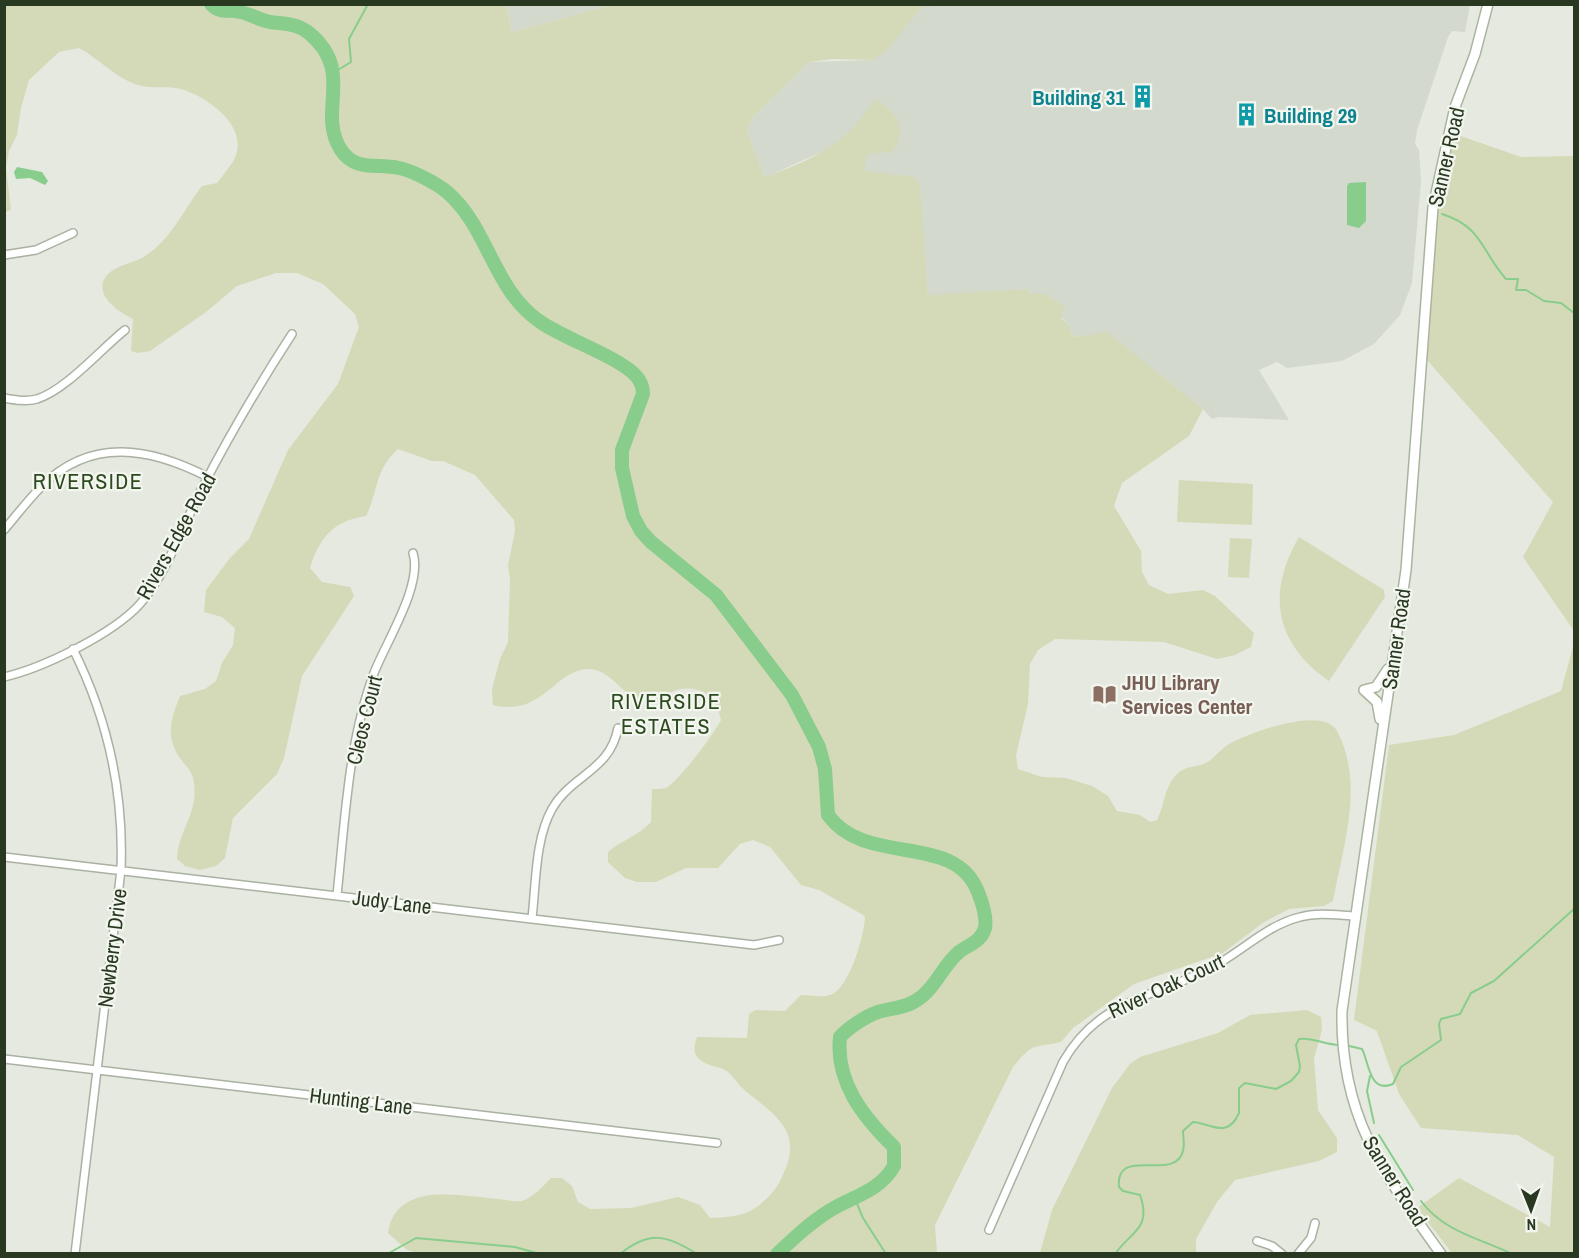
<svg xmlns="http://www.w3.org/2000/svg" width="1579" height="1258" viewBox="0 0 1579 1258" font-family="'Archivo Narrow',sans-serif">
<rect width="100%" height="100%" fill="#e5e9df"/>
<path fill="#d4d9cd" d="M506 4 612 5 512 32Z
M931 5H1470L1465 32 1452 31 1448 37 1417 130 1415 144 1419 150 1421 182 1412 283 1400 315 1374 344 1342 361 1287 368 1277 362 1259 370 1289 420 1219 417 1212 419 1203 409 1107 333 1073 337 1067 322 1028 294 1027 289 928 296 925 257 861 180 821 152 764 178 747 131 752 118 809 62 872 60 921 8Z"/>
<path fill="#d4dab8" d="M4 5H506L512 32 612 5H934L921 8 885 52 872 60 833 59 809 62 752 118 747 131 764 177C807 163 852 141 874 99 897 112 910 128 892 152L867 154 864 171 915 177 920 186 928 295 1028 289V294L1042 293 1064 305 1061 319 1067 322 1073 337 1107 332 1203 409 1189 436 1122 483 1114 506 1141 551 1142 572 1149 585 1168 594 1203 590 1215 596 1254 633 1251 647 1235 655 1217 659 1164 642 1055 639 1038 650 1030 664 1028 704 1016 755 1018 769 1042 777 1066 778 1092 786 1108 796 1117 811 1140 815 1150 822 1157 820C1165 805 1164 787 1177 774 1185 765 1197 768 1206 763 1215 758 1221 748 1231 743 1250 733 1323 705 1337 731 1365 784 1343 846 1333 901L1324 906 1289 909 1264 922 1223 953 1134 984 1073 1028 1061 1042C1031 1049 1035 1041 1013 1067L935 1225 937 1253 421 1254 407 1250 388 1233C396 1180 461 1196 499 1199 505 1200 516 1202 522 1201 534 1197 543 1186 551 1178H562L572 1186 578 1202 590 1209 631 1208 678 1197 700 1205 710 1218C740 1216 750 1216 771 1194 778 1187 781 1179 785 1170 804 1126 767 1111 740 1086 736 1081 733 1076 728 1072 719 1065 703 1067 696 1055 693 1049 695 1043 697 1037L747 1038 749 1014 756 1010 785 1011 801 995C811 995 821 998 830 995 849 990 865 934 865 916L819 890 801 885 770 847 753 840 740 844 718 868H686L656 882H637L625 878 608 862V852C622 840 638 836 651 822L652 789C656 789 663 789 666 788 679 781 714 734 721 720 718 706 713 694 698 690 670 683 664 704 642 700 621 696 611 668 587 669 554 671 542 717 493 705L492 689 500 659 508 642 510 580 508 565 515 531 514 520 475 475 443 461H432L398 449C374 471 379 490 366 516 333 521 320 537 310 568L322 582 350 587 354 596 302 676 284 758 277 774 233 818 225 858 216 866 200 870 185 866 177 859C178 830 201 810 193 778 192 771 184 764 180 758 165 736 171 719 180 696L205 689 216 681 222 663 233 645 235 628 222 617 204 612 206 590 230 558 249 539 288 450 338 384 359 327 355 314 323 284 297 273H276L237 286 206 312 150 351 138 353 131 351 133 319C121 313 98 299 103 282 108 267 130 264 142 258 171 241 183 210 202 186L217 183C223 175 229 168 234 160 250 127 210 99 184 90 170 85 156 89 142 86 118 81 100 59 79 48L59 52 29 80 21 108 17 135 9 151 6 168 11 210 5 212Z
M1452 133 1521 157 1574 156V631L1523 557 1553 502 1426 359 1439 195Z
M1179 480 1253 484 1252 525 1177 522Z
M1299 537 1384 590 1385 597 1329 681C1275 644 1266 593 1299 537Z
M1230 538 1252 539 1249 578 1228 577Z
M1574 643V1253H1452L1417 1208 1459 1178 1550 1227 1554 1157 1518 1135 1421 1128 1399 1094 1377 1031 1354 1020 1389 745 1454 735 1561 691Z
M1307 1010 1321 1017 1322 1030 1314 1058 1318 1110 1337 1138V1152L1319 1161 1235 1180 1217 1202 1196 1239V1253H1040L1052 1210 1112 1088 1130 1064 1140 1057 1218 1033 1250 1015Z"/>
<path fill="#88cd8c" d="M17 167 42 172 48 181 45 185 30 178 16 179 14 172Z
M1366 182V221L1359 228 1347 225V186L1349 183Z"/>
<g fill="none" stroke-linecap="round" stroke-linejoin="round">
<path stroke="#88cd8c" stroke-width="2" d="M333 73 351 62 349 39 368 4
M1442 214C1483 227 1481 251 1506 279H1518L1516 290H1526L1544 301 1561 303 1574 313
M1345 1045 1362 1049C1369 1062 1369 1094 1393 1084L1401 1067 1441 1040 1439 1024 1441 1019 1460 1014 1471 993 1494 981 1574 909
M1370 1076 1367 1091 1374 1123
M1379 1135 1413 1190
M855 1199 863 1218 886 1254
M1421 1201C1444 1232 1479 1238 1512 1254
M389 1253 416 1238 515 1247 540 1254
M620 1254C649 1231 666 1234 697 1254
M1115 1254C1131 1231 1152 1229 1140 1195L1123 1191 1119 1187C1115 1145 1175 1183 1183 1151 1185 1144 1183 1138 1183 1131L1193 1122C1211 1123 1227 1140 1239 1113V1088L1245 1083 1276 1089 1291 1081 1299 1072 1300 1066 1296 1045 1299 1039C1313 1037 1325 1045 1339 1045"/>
<path stroke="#88cd8c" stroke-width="14" d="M211 4C219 14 229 9 240 12 250 14 260 20 270 22 284 24 297 23 309 33 356 72 316 111 341 150 356 172 376 163 399 168 413 171 436 183 447 192 488 227 493 289 539 321 562 338 622 358 637 377 641 382 643 388 643 394L622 450V468L633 516 641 531 651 542 716 595 792 695 819 747 825 769 828 815C866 868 955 831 978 892 982 902 987 917 985 928 981 942 969 944 959 952 943 965 935 989 917 1000 906 1008 891 1008 878 1012 866 1016 848 1028 840 1037 835 1082 864 1118 894 1147V1166C879 1192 853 1196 829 1211 810 1223 794 1238 777 1254"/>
<defs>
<path id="street" d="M4 255 36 250 73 233
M4 398C15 400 26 402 37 399 66 390 101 349 125 330
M4 530C16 516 28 500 41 487 91 436 151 448 208 477
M73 649C108 719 124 792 121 870L75 1254
M4 677C43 668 113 634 140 604 165 576 183 527 200 492 228 438 258 386 292 334
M4 857 754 945 779 940
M337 895C345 821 348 743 374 673 386 642 423 585 413 553
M532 918C536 884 535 839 552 809 571 775 610 771 618 728
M4 1059 717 1143
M989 1230 1063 1062C1098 1001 1148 999 1205 971 1239 955 1264 926 1300 917 1318 912 1336 915 1355 916
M1257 1241 1272 1246 1282 1254
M1298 1254 1311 1238 1315 1223"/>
<path id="secondary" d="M1364 690 1377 702 1380 719
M1364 690 1376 687 1388 669
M1441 1254C1383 1173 1340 1116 1342 1011L1406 570 1433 207 1455 107 1475 54 1488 4"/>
</defs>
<use href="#street" stroke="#a9b1a2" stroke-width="10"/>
<use href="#secondary" stroke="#a8b59e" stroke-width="12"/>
<use href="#street" stroke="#fff" stroke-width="7"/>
<use href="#secondary" stroke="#fff" stroke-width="9"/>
</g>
<defs>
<symbol id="building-bare" viewBox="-9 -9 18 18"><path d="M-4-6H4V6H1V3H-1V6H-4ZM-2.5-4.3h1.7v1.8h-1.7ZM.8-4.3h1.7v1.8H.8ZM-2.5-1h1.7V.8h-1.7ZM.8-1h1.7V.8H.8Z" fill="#0f9aa8" stroke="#f3f6ef" stroke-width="2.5" paint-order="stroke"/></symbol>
<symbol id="library-bare" viewBox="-9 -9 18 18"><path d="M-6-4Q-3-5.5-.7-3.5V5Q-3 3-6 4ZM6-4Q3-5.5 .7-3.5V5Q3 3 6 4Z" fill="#8d6e63" stroke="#f3f6ef" stroke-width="2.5" paint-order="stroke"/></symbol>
</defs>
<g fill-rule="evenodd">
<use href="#building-bare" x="1126" y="80" width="33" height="33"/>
<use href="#building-bare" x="1230" y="98" width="33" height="33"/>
<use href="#library-bare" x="1088" y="678" width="33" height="33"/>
</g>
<g text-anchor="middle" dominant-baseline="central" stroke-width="4.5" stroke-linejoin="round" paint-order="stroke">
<g font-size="21" font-weight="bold" fill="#0d838f" stroke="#f3f6ef" text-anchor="end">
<text x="1125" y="97">Building 31</text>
<text x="1264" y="115" text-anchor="start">Building 29</text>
</g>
<g font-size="21" fill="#293921" stroke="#f3f6ef">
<text transform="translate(1446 157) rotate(-77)">Sanner Road</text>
<text transform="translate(176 536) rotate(-61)">Rivers Edge Road</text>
<text transform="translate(1396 639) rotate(-82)">Sanner Road</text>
<text transform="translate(364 720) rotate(-76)">Cleos Court</text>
<text transform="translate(392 902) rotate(7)">Judy Lane</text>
<text transform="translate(112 948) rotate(-83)">Newberry Drive</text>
<text transform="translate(1166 986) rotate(-25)">River Oak Court</text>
<text transform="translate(361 1101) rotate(7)">Hunting Lane</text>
<text transform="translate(1395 1181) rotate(58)">Sanner Road</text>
</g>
<g font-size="21" font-weight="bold" fill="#785e54" stroke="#f3f6ef" text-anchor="start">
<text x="1122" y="682">JHU Library<tspan x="1122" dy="24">Services Center</tspan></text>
</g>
<g font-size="22" letter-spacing="1.5" fill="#2d4a1e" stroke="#f3f6ef">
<text x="88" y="481">RIVERSIDE</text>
<text x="666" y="701">RIVERSIDE<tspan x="666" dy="25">ESTATES</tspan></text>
</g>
</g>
<rect width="1579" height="1258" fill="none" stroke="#293921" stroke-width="12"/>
<g transform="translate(1531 1210) rotate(179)" stroke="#f3f6ef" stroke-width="4.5" paint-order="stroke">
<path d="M0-4.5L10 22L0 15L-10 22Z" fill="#293921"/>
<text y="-9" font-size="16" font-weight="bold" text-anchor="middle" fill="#293921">N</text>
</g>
</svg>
